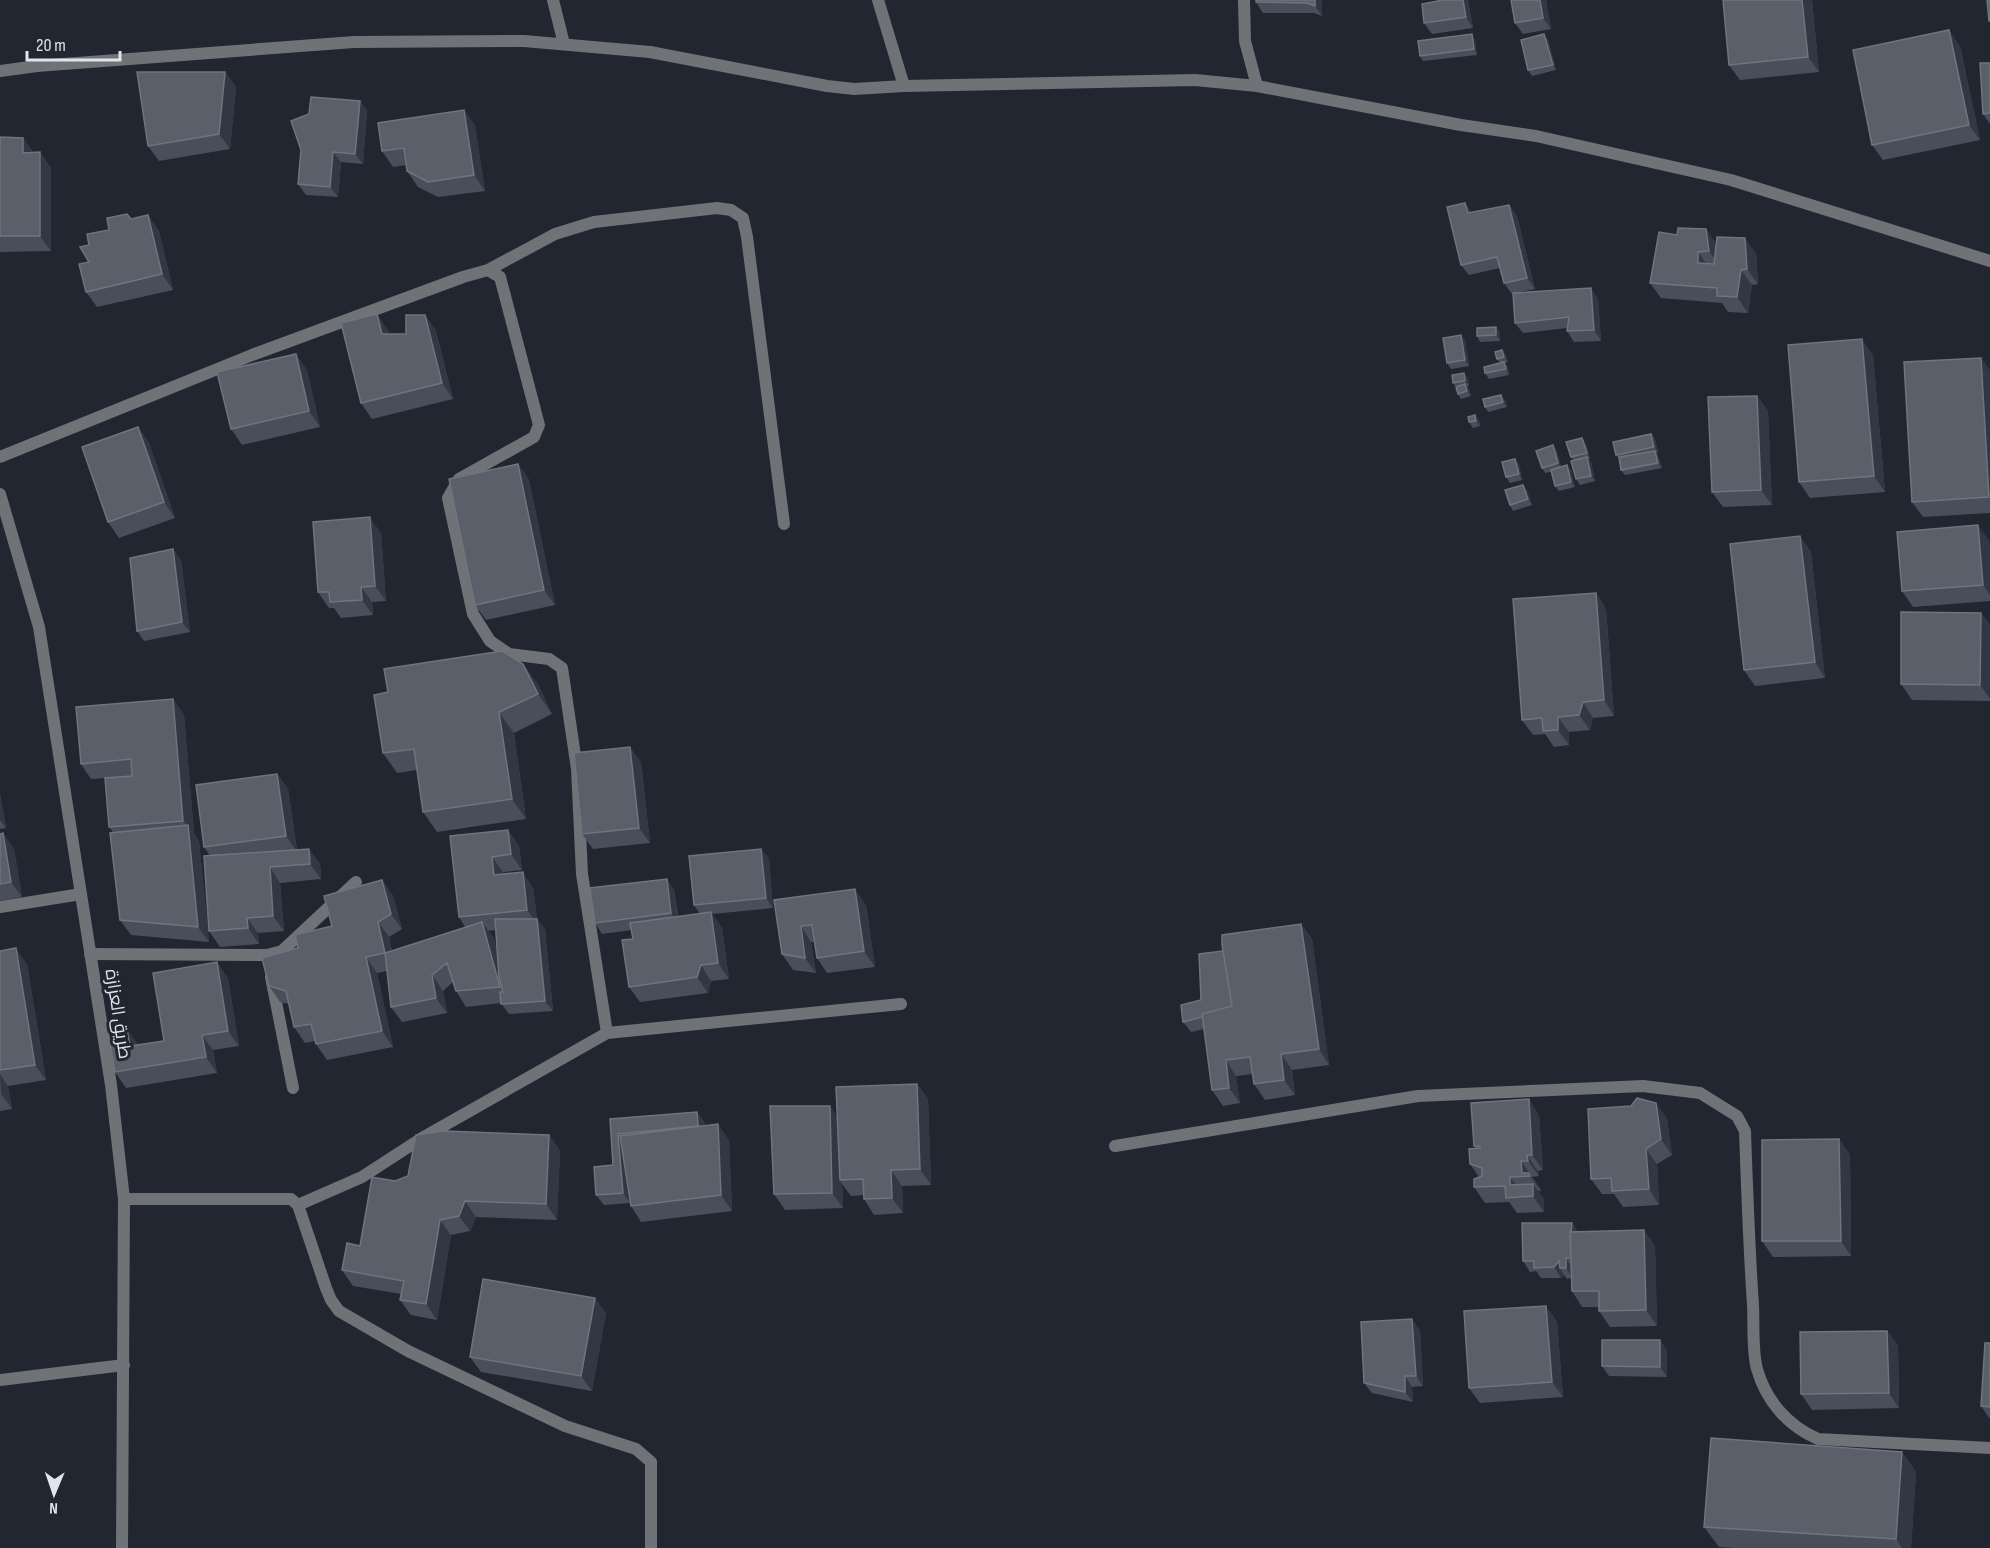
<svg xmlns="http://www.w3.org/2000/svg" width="1990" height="1548" viewBox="0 0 1990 1548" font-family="'Sofia Sans Condensed',Cairo,sans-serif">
<rect width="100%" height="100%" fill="#212630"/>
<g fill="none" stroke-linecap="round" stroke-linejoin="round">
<path stroke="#6f7277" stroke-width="12" d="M553 0 564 44
M878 0 904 86
M1244 0 1245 41 1257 86
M0 71 37 66 354 42 524 41 650 52 827 86 854 89 904 86 1195 80 1257 86 1461 125 1536 136 1731 180 1990 261
M488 270 555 234 594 222 717 208 731 210 743 218 747 237 784 524
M0 457 252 355 463 277 488 270 500 277 539 425 534 437 459 479 448 498 473 614 490 641 509 654 549 659 562 668 577 769 582 874 607 1033 422 1138 362 1177 298 1205
M0 907 81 894
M90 954 267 955 282 951 356 882
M271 977 293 1088
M607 1033 901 1004
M1115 1146 1418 1096 1643 1086 1700 1093 1737 1116 1745 1131C1747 1189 1749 1247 1753 1305 1754 1324 1752 1351 1757 1369 1766 1401 1788 1426 1818 1439L1990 1448
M124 1199H291L298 1205 326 1288 331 1300 339 1311 408 1351 565 1426 636 1449 651 1462V1548
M0 1380 124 1365"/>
<path stroke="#6f7277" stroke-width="12" d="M0 494 39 627 111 1085 124 1199 122 1548"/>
</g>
<path fill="#494f5a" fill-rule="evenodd" d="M1322 0V16L1314 13H1263L1256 2Z
M1438 0H1468L1473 28 1432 34 1424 23 1438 1Z
M1546 0 1551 29 1523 34 1515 23Z
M1723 0H1812L1819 72 1740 80 1729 65Z
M1548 39 1556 70 1532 76 1528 70Z
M1475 40 1477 55 1423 61 1420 56Z
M1960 46 1980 140 1883 160 1872 145Z
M1990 63V124L1983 114Z
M225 72 236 87 230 149 159 161 148 146Z
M360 101 367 111 363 164 341 162 338 197 306 195 298 184Z
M464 110 475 126 485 191 438 197 418 187 407 171 406 165 393 167 382 151Z
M0 137 23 138 33 152H40L51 168V251L0 252Z
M1509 205 1517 216 1535 289 1514 293 1598 298 1601 341 1574 342 1567 331V328L1523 333 1515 323 1513 293 1512 294 1504 283 1500 268 1469 275 1461 265 1472 212Z
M148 215 159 231 173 290 97 307 86 292 89 262V245L109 230 131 219Z
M1706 229 1716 244 1756 253 1758 284 1752 285 1748 313 1728 312 1722 303 1661 298 1650 283 1677 235Z
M425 315 436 331 453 399 372 419 361 403 388 330 389 334H406Z
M1500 332V341L1480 342 1477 336Z
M1465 340 1469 366 1451 369 1447 363Z
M1502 350 1506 355 1508 362 1505 363 1508 367 1509 375 1489 379 1485 373 1500 363 1497 359Z
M1873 355 1885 492 1810 498 1799 482Z
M1981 358 1990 371V513L1923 517 1912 502Z
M307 370 320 427 242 445 231 429Z
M1464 373 1468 378 1469 386H1467L1469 389 1471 396 1461 399 1458 394 1456 387 1453 383Z
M1757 396 1768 411 1772 505 1723 507 1712 492Z
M1505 400 1507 407 1488 412 1485 407Z
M1479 420 1480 426 1473 428 1469 422Z
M138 427 149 443 175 518 119 538 108 522Z
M1651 434 1655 439 1658 452 1656 453 1658 456 1662 468 1625 475 1621 470 1619 459 1616 455Z
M1582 438 1586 444 1590 459H1588L1591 462 1595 481 1580 485 1576 479 1573 460 1571 457Z
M1557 451 1561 467 1571 470 1575 487 1559 491 1555 486 1551 472 1545 473 1542 468Z
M518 464 529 480 555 605 486 620 475 605Z
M1519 464 1522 480 1510 483 1506 477Z
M1523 485 1527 490 1532 505 1513 511 1510 505Z
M381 533 386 601 372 602 373 615 341 618 334 608H329L318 592Z
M1800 536 1811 552 1825 678 1755 686 1744 670Z
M1989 540 1990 556V601L1913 607 1902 591Z
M181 560 190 632 144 641 137 631Z
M1596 593 1606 609 1614 716 1593 718 1590 730 1569 732V745L1554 747 1545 734 1533 735 1522 720Z
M1981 613 1990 625V701L1912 700 1901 684Z
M538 684 552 714 514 733 526 819 437 832 423 812 417 770 397 773 383 753Z
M173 699 184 715 194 833 199 841 209 942 131 935 120 920 113 832 109 827 105 778 91 779 81 764Z
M641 762 650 843 593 849 582 834Z
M277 774 288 789 297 850 309 849 320 864 321 879 280 883 284 931 258 933 259 944 220 947 209 931 210 856 204 847Z
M0 794 6 828 0 829Z
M508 830 519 846 522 870 503 872V874L533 888 537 919 545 929 553 1011 509 1014 501 1003 466 1007 456 991 453 982 443 991 447 1013 402 1022 391 1007 387 971 377 973 393 1047 327 1060 316 1044 315 1041 305 1043 294 1027 289 1004 280 1002 269 986 332 926 382 880 393 896 402 929 389 937 392 951 465 927 459 917 450 836ZM496 930 498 954 493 937 488 931Z
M3 833 14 849 22 897 0 901V834Z
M761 849 769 859 773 908 712 914 722 928 729 979 711 981 708 993 640 1002 629 987 633 939 632 930 602 934 595 923 674 889 678 917 700 914 694 905Z
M774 900 866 905 875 967 827 973 817 958 814 942H811L816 973 793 970 782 954Z
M1301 924 1312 939 1329 1065 1292 1070 1295 1095 1265 1100 1254 1084 1253 1074 1236 1076 1240 1103 1223 1106 1212 1090 1204 1029 1191 1032 1183 1022 1201 1000 1223 951Z
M0 951 27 964 46 1080 8 1086 12 1109 0 1111Z
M228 978 239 1046 213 1050 217 1073 126 1088 115 1072 138 1044V1045L164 1041Z
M917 1084 928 1099 931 1185 902 1186 903 1213 874 1215 864 1199 863 1195 851 1196 842 1184 843 1208 785 1210 774 1194 837 1116Z
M697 1112 705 1123V1126L729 1140 732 1211 641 1222 631 1206 630 1203 604 1205 596 1195 613 1165 610 1119Z
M1539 1115 1543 1170 1538 1171 1539 1176 1532 1177 1540 1188 1541 1191H1538L1544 1199V1212L1517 1213 1509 1202 1485 1203 1474 1187 1479 1177 1470 1164 1476 1149 1474 1146Z
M1667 1118 1672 1155 1657 1164 1659 1205 1623 1207 1614 1194H1602L1591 1179Z
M549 1135 560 1151 557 1220 476 1217 470 1231 451 1235 437 1320 411 1315 400 1300 401 1294 353 1286 342 1270 360 1246 395 1181Z
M1839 1139 1850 1155 1851 1256 1773 1257 1762 1241Z
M1572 1223 1578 1232 1655 1245 1657 1326 1610 1327 1599 1311V1307H1582L1572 1291 1571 1278 1567 1279 1564 1275 1561 1278H1541L1536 1271 1530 1272 1523 1261Z
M606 1313 592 1391 481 1372 470 1357Z
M1557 1321 1563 1397 1480 1403 1469 1388Z
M1420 1330 1423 1386 1412 1387 1413 1402 1372 1393 1364 1383Z
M1887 1331 1898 1346 1899 1408 1812 1410 1801 1394Z
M1990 1343V1419L1981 1406Z
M1667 1350V1377L1609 1376 1602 1366Z
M1902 1452 1916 1472 1911 1548H1735L1719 1547 1704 1527Z"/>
<path fill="#323843" d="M1315 0H1322V16L1315 6Z
M1463 0H1468L1473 28 1466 17Z
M1540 0H1546L1551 29 1543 18Z
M1802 0H1812L1819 72 1808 57Z
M1949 30 1960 46 1980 140 1969 125Z
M1472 34 1475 40 1477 55 1474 49Z
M1544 34 1548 39 1556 70 1553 65Z
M225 72 236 87 230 149 219 134Z
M360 101 367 111 363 164 355 154Z
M464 110 475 126 485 191 474 175Z
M23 138 34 153H23Z
M40 152 51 168V251L40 236Z
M333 152 341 162 338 197 330 187Z
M1465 203 1473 214 1468 213Z
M1509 205 1517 216 1535 289 1527 278Z
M148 215 159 231 173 290 162 274Z
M1706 229 1717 245 1720 266 1709 251Z
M1745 238 1756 253 1758 284 1747 269Z
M1698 252 1709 267 1698 263Z
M1741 270 1752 285 1748 313 1737 297Z
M1591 288 1598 298 1601 341 1594 330Z
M377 314 388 330 393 349 382 334Z
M425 315 436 331 453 399 442 383Z
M1496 327 1500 332V341L1496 335Z
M1461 335 1465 340 1469 366 1465 360Z
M1862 339 1873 355 1885 492 1874 476Z
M1502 350 1506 355 1508 362 1504 357Z
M296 354 307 370 320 427 309 411Z
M1981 358 1990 371V499L1989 497Z
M1504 362 1508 367 1509 375 1506 369Z
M1464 373 1468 378 1469 386 1465 381Z
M1465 384 1469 389 1471 396 1467 391Z
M1501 395 1505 400 1507 407 1503 402Z
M1757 396 1768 411 1772 505 1761 490Z
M1475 415 1479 420 1480 426 1476 421Z
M138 427 149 443 175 518 164 502Z
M1651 434 1655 439 1658 452 1654 447Z
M1582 438 1586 444 1590 459 1587 453Z
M1553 445 1557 451 1562 469 1558 463Z
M1655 451 1658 456 1662 468 1658 463Z
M1587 457 1591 462 1595 481 1591 476Z
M1515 459 1519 464 1522 480 1519 474Z
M518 464 529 480 555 605 544 590Z
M1567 465 1571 470 1575 487 1571 482Z
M1523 485 1527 490 1532 505 1528 499Z
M370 517 381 533 386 601 375 586Z
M1978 525 1989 540 1990 556V595L1983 585Z
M1800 536 1811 552 1825 678 1815 662Z
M173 549 181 560 190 632 182 622Z
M361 587 372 602 373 615 362 600Z
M1596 593 1606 609 1614 716 1604 700Z
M1981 613 1990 625V699L1980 685Z
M523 664 538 684 552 714 538 694Z
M173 699 184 715 194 833 199 841 209 942 198 927 189 828 183 821Z
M1583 702 1593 718 1590 730 1579 715Z
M499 712 514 733 526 819 512 799Z
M1558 717 1569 732V745L1558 730Z
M630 747 641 762 650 843 639 828Z
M277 774 288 789 297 852 286 836Z
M0 794 6 828 0 820Z
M508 830 519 846 522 870 511 854Z
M3 833 14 849 22 897 11 882Z
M309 849 320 864 321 879 310 864Z
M761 849 769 859 773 908 766 898Z
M492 857 503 872 505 891 494 875Z
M270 867 280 883 284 931 273 916Z
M523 872 533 888 538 925 527 910Z
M667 879 674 889 678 924 671 913Z
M382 880 393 896 402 929 391 914Z
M855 889 866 905 875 967 864 951Z
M711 912 722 928 729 979 718 963Z
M247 918 258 933 259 944 248 928Z
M537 919 545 929 553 1011 545 1001Z
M378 922 389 937 396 969 385 953Z
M482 922 493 937 511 1002 500 987Z
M1301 924 1312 939 1329 1065 1319 1049Z
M801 926 811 942 816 973 805 958Z
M16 948 27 964 46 1080 35 1065Z
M366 957 377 973 393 1047 382 1031Z
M217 962 228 978 239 1046 228 1031Z
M701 965 711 981 708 993 697 977Z
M432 975 443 991 447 1013 436 998Z
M127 1029 138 1044 141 1062 130 1046Z
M202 1035 213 1050 217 1073 206 1057Z
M1281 1054 1292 1070 1295 1095 1284 1080Z
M1226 1060 1236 1076 1240 1103 1229 1088Z
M0 1074 8 1086 12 1109 1 1094Z
M917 1084 928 1099 931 1185 920 1169Z
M1529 1099 1539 1115 1543 1170 1532 1155Z
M1656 1103 1667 1118 1672 1155 1661 1139Z
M830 1106 841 1122 840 1180 842 1184 843 1208 832 1193Z
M697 1112 705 1123 706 1138 699 1128Z
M718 1124 729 1140 732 1211 721 1195Z
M618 1134 626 1145 630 1203 623 1193Z
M549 1135 560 1151 557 1220 546 1204Z
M1839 1139 1850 1155 1851 1256 1841 1241Z
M1646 1149 1657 1164 1659 1205 1649 1189Z
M1527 1155 1538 1171 1539 1176 1528 1161Z
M1521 1161 1540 1188 1541 1191 1530 1176 1522 1173Z
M891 1170 902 1186 903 1213 892 1198Z
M1510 1177 1521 1192 1510 1185Z
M1533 1184 1544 1199V1212L1533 1196Z
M465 1201 476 1217 470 1231 459 1216Z
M440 1220 451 1235 437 1320 426 1304Z
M1572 1223 1579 1233 1571 1258Z
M1644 1230 1655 1245 1657 1326 1646 1310Z
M1566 1258 1573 1269V1278L1566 1268Z
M1559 1261 1560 1268 1564 1275 1561 1278 1554 1267Z
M595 1298 606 1313 592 1391 581 1376Z
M1546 1306 1557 1321 1563 1397 1552 1382Z
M1412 1319 1420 1330 1423 1386 1416 1376Z
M1887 1331 1898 1346 1899 1408 1889 1393Z
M1660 1340 1667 1350V1377L1660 1367Z
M1405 1376 1412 1387 1413 1402 1405 1392Z
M1902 1452 1916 1472 1911 1548H1902L1896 1539Z"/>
<path fill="#5a5f6a" stroke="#6f747e" stroke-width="1.5" d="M1256 0H1315V6L1307 3 1256 2Z
M1438 0H1463L1466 17 1424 23 1422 4 1438 1Z
M1511 0H1540L1543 18 1515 23Z
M1723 0H1802L1808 57 1729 65Z
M1987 0H1990V21H1989Z
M1949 30 1969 125 1872 145 1853 50Z
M1472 34 1474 49 1420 56 1418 41Z
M1544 34 1553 65 1528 70 1521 40Z
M1980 63H1990V113L1983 114Z
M137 72H225L219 134 148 146Z
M311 97 360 101 355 154 333 152 330 187 298 184 301 150 291 121 309 114Z
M464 110 474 175 428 182 407 171 404 148 382 151 378 123Z
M0 137 23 138V153L40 152V236H0Z
M1465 203 1468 213 1509 205 1527 278 1504 283 1497 257 1461 265 1447 207Z
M127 214 131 219 148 215 162 274 86 292 79 264 89 262 80 247 89 245 87 234 109 230 107 218Z
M1678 228 1706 229 1709 251 1698 252V263L1714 264 1717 237 1745 238 1747 269 1741 270 1737 297 1717 296V288L1650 283 1659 232 1677 235Z
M1591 288 1594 330 1567 331 1569 317 1515 323 1513 293Z
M377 314 382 334H406V315H425L442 383 361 403 341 323Z
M1496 327V335L1477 336V328Z
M1461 335 1465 360 1447 363 1443 338Z
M1862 339 1874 476 1799 482 1788 345Z
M1502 350 1504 357 1497 359 1495 352Z
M296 354 309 411 231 429 217 372Z
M1981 358 1989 497 1912 502 1904 362Z
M1504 362 1506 369 1485 373 1484 367Z
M1464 373 1465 381 1453 383 1452 375Z
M1465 384 1467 391 1458 394 1456 387Z
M1501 395 1503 402 1485 407 1483 399Z
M1757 396 1761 490 1712 492 1708 397Z
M1475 415 1476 421 1469 422 1468 417Z
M138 427 164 502 108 522 82 447Z
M1651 434 1654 447 1616 455 1613 442Z
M1582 438 1587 453 1571 457 1566 442Z
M1553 445 1558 463 1542 468 1536 451Z
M1655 451 1658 463 1621 470 1619 457Z
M1587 457 1591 476 1576 479 1571 461Z
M1515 459 1519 474 1506 477 1502 462Z
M518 464 544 590 475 605 449 479Z
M1567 465 1571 482 1555 486 1551 470Z
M1523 485 1528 499 1510 505 1505 490Z
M370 517 375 586 361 587 362 600 330 602 329 592H318L313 522Z
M1978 525 1983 585 1902 591 1897 532Z
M1800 536 1815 662 1744 670 1730 544Z
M173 549 182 622 137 631 130 558Z
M1596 593 1604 700 1583 702 1579 715 1558 717V730L1543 731 1542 718 1522 720 1513 599Z
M1901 612 1981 613 1980 685 1901 684Z
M502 651 523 664 538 694 499 712 512 799 423 812 414 749 383 753 374 695 388 692 384 669Z
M173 699 183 821 109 827 105 778 132 776 131 759 81 764 76 707Z
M630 747 639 828 582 834 574 753Z
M277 774 286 836 204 847 196 785Z
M188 825 198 927 120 920 110 833Z
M508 830 511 854 492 857 494 875 523 872 527 910 459 917 450 836Z
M3 833 11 882 0 884V834Z
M309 849 310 864 270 867 273 916 247 918 248 928 209 931 204 856Z
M761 849 766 898 694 905 689 856Z
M667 879 671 913 595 923 590 888Z
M382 880 391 914 378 922 385 953 366 957 382 1031 316 1044 311 1024 294 1027 286 991 269 986 262 958 298 948 295 935 332 926 324 896Z
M855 889 864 951 817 958 812 925 801 926 805 958 782 954 774 900Z
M711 912 718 963 701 965 697 977 629 987 622 940 633 939 630 923Z
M495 919H537L545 1001 501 1004 500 992H503L499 977Z
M482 922 500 987 456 991 447 963 432 975 436 998 391 1007 385 953Z
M1301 924 1319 1049 1281 1054 1284 1080 1254 1084 1250 1057 1226 1060 1229 1088 1212 1090 1202 1014 1232 1006 1222 945V935Z
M16 948 35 1065 0 1070V951Z
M1223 951 1232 1006 1202 1014V1017L1183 1022 1181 1005 1201 1000 1199 954Z
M217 962 228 1031 202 1035 206 1057 115 1072 108 1032 127 1029 130 1046 164 1041 153 973Z
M917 1084 920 1169 891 1170 892 1198 864 1199 863 1179 840 1180 836 1087Z
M1637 1098 1656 1103 1661 1139 1646 1149 1649 1189 1612 1191 1611 1178 1591 1179 1588 1109 1631 1106Z
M1529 1099 1532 1155H1527L1528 1161H1521L1522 1173H1529L1530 1176 1510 1177V1185L1533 1184V1196L1506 1198 1505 1186 1474 1187V1179L1482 1176V1168L1470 1164 1469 1149 1480 1148V1146H1474L1471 1103Z
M770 1106H830L832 1193 774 1194Z
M697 1112 698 1126 618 1134 623 1193 596 1195 594 1167 613 1165 610 1119Z
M718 1124 721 1195 631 1206 620 1136Z
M444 1131 549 1135 546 1204 465 1201 459 1216 440 1220 426 1304 400 1300 404 1281 342 1270 347 1243 360 1246 372 1177 395 1181 408 1176 416 1135Z
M1839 1139 1841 1241H1762V1140Z
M1522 1223H1572L1571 1232H1570L1571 1258H1566V1268H1560L1559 1261 1554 1267 1534 1268V1261H1523Z
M1644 1230 1646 1310 1599 1311V1291H1572L1570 1232Z
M483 1279 595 1298 581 1376 470 1357Z
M1546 1306 1552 1382 1469 1388 1464 1311Z
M1412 1319 1416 1376H1405V1392L1364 1383 1361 1322Z
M1887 1331 1889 1393 1801 1394 1800 1332Z
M1602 1340H1660V1367L1602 1366Z
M1985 1343H1990V1407L1981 1406Z
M1711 1438 1902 1452 1896 1539 1704 1527Z"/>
<g text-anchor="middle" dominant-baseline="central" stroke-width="6" stroke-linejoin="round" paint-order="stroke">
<g font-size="18" fill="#e0e4eb" stroke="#212630">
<text transform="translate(118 1014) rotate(81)">طريق العزازة</text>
</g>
</g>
<g transform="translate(54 1494) rotate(182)" stroke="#212630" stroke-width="4.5" paint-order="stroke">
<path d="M0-4.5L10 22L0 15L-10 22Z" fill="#e0e4eb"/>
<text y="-9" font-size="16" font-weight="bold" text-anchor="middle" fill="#e0e4eb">N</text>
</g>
<path d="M27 51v9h93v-9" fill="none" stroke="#e0e4eb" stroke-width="3"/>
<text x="36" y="51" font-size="18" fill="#e0e4eb" stroke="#212630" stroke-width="4.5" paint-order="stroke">20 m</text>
</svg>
